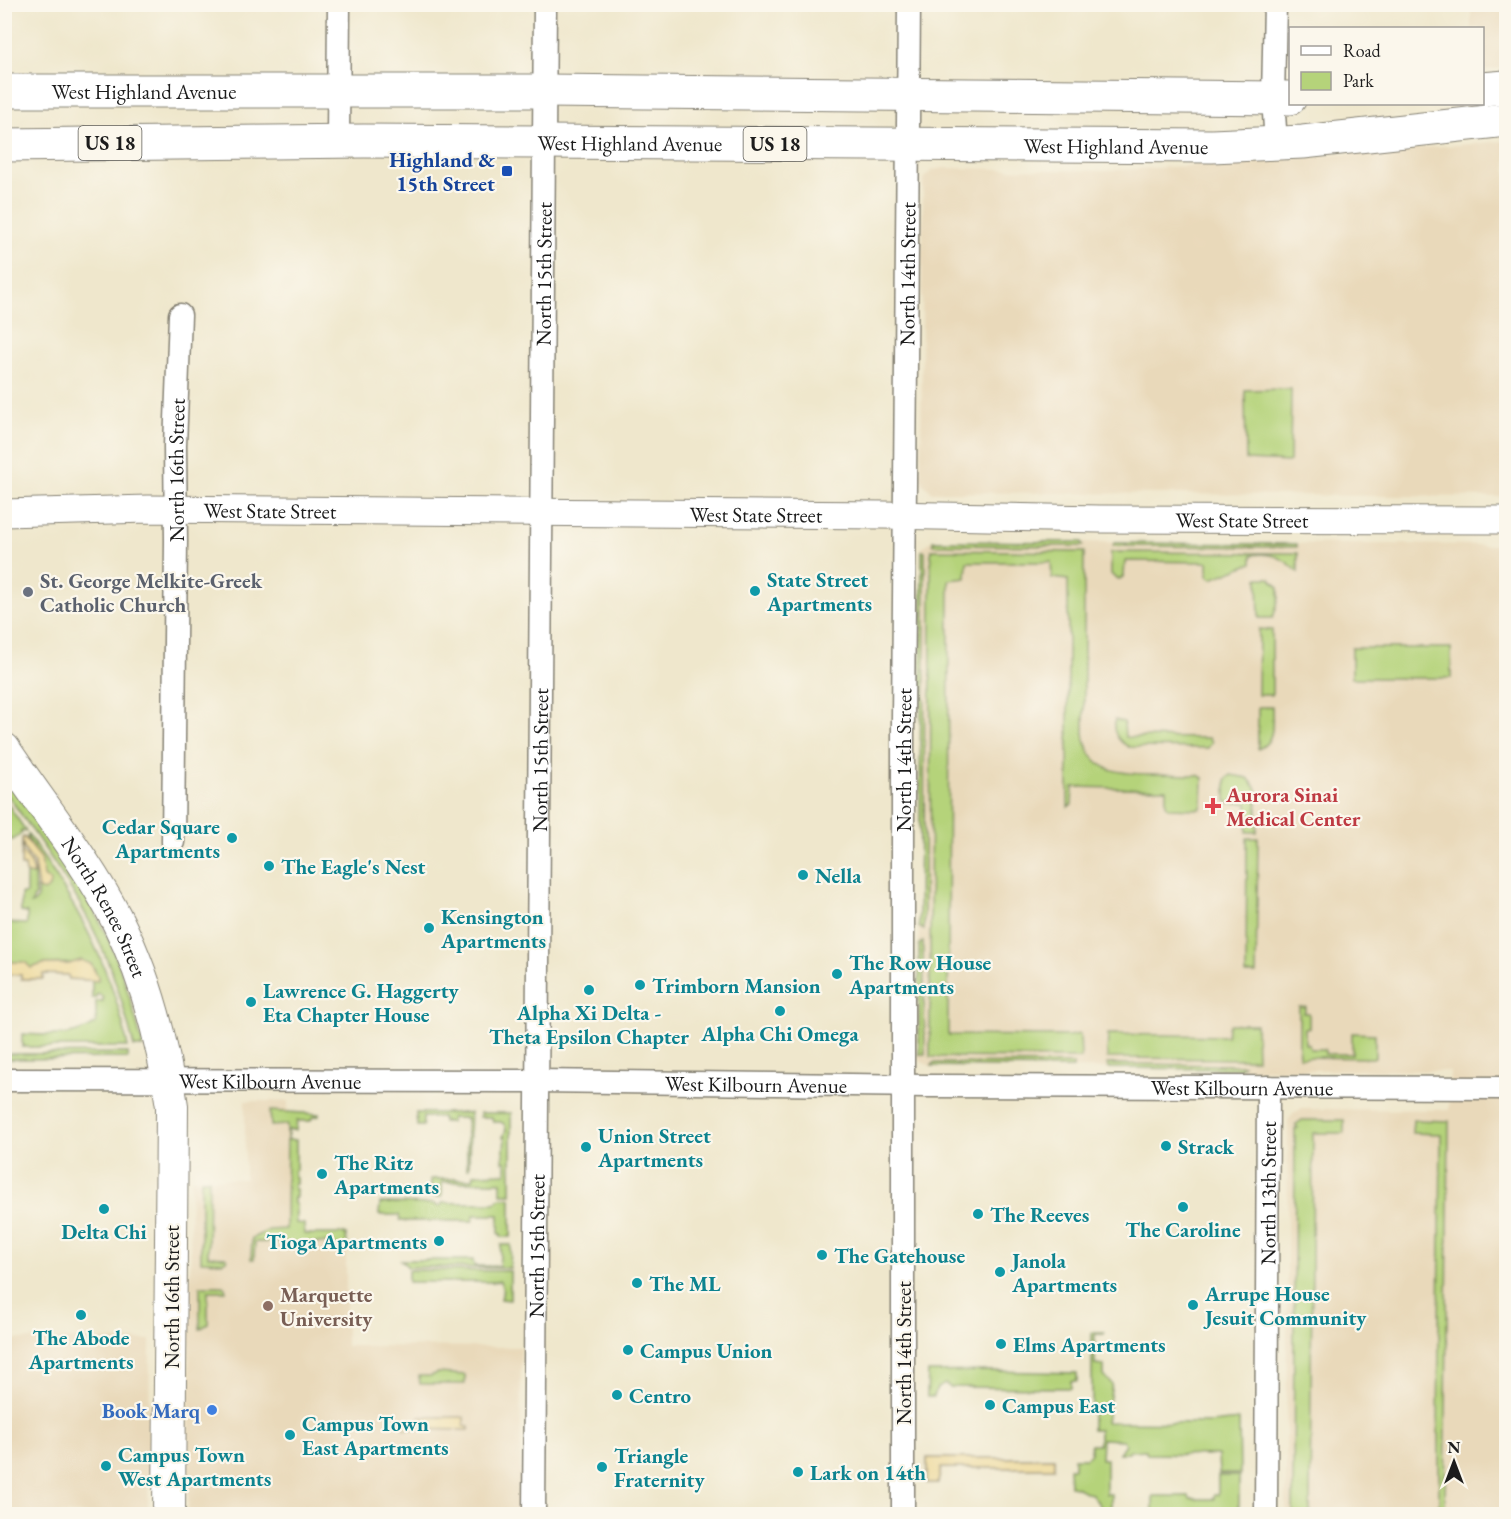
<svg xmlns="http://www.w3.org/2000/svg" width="1511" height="1519" viewBox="0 0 1511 1519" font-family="'EB Garamond',serif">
<rect width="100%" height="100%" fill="#fbf7ec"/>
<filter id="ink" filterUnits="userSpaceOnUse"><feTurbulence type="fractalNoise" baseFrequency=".0167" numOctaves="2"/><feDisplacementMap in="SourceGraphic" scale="12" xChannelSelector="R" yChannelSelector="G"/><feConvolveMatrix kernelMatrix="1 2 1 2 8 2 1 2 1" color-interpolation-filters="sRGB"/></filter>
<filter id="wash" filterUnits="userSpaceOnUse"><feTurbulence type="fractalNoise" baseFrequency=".008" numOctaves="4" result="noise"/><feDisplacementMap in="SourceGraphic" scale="24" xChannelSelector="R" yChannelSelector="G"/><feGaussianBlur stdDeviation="1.35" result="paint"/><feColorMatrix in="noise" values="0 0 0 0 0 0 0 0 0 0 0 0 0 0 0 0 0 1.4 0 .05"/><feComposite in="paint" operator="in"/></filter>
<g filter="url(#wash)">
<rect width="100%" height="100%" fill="#efe7cc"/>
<path fill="#e9d9ba" d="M1471 5H1506V68L1483 70 1482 28H1471Z
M1506 141V497L932 492 923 484 921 478 923 184 925 177 932 170 946 168 1106 171 1234 163Z
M931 541 1506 545V1514H1286L1288 1121 1293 1113 1301 1109 1449 1110 1450 1071 932 1067 920 1061 918 1056 921 556 922 548Z
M245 1101H288L287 1233 346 1234V1346L521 1347 520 1514H188L191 1179H245Z
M5 1339 150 1340 148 1514H5Z"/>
<path fill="#b5d37a" stroke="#68784b" stroke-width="1.5" d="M1291 389 1290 462 1246 460 1245 390Z
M933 541 1082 542 1083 546 933 545Z
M1114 543 1297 544V547L1113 546Z
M931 550 1084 552V733C1088 772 1119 774 1151 774 1167 774 1182 775 1198 775L1203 778 1202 805 1200 809 1168 808 1166 804V789L1073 787 1072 804 1068 807V580L1052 578 1051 562H967L966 578 949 580 948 1035 1068 1036 1080 1034 1081 1058 930 1057Z
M922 551H925L924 930 919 927Z
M1111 552 1298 553V572C1284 558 1273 552 1252 555V563L1212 579 1208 576V562L1125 561 1124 576 1120 579 1115 578 1111 574Z
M1258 578H1270L1279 588V598L1273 618H1259Z
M1259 629 1272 630V695H1258Z
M1352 648H1451V678H1352Z
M1258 707H1272C1272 723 1276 742 1258 749Z
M1115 720 1124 722 1125 737 1209 738 1212 742 1208 748 1129 747C1119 742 1111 732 1115 720Z
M4 775C39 825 78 874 104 930 122 967 133 1007 143 1047H134C126 1016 118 985 105 955 81 896 41 844 5 791Z
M1231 775 1248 778 1257 789V832H1247V803H1230L1226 801V779Z
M5 800 26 831H21L22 833 13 840 5 839Z
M28 834C75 903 112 964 128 1047H22L24 1045 22 1043V1034C48 1035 74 1039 96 1023V1001H103V997L98 994 96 995V998H92V980L95 970 91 964 78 963 43 964 31 968 20 963 5 962 4 923 27 924V913L21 912V894H26V873L32 875 34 873 35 895 31 904C38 902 38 893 37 887L38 889C48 867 40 857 27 838Z
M1247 838H1258L1256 974H1246Z
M923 942 925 1054H919V944Z
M1299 1007H1306L1304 1013H1309V1028H1305V1044H1309L1310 1049H1325V1054H1352V1033L1375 1034V1058L1299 1057Z
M1230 1024H1256L1257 1059 1107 1058 1108 1034 1227 1036 1228 1027Z
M128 1053V1058L4 1059 5 1054Z
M933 1063 1073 1064V1068L932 1066Z
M1107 1064 1243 1065 1240 1069 1108 1068Z
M270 1111 319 1114V1116L313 1117 310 1121H297L296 1130H288V1140H296V1170L294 1171V1177L296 1178V1183H294V1189H296V1197L294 1198V1203L296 1204V1223L304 1224V1234H346L347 1246H329V1243L255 1242 254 1259H251L252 1238 269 1230 286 1229 287 1125 271 1126Z
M416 1113H470L469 1168H467V1118H451V1122H443L442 1117H423V1126H417Z
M480 1113H511V1194H501V1182H442V1197H435V1191H431V1179H473L474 1174 506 1173V1162H503L505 1137H503L506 1130 505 1125 501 1122H493L492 1117H480Z
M1302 1120H1344V1133H1313L1310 1514H1293L1295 1129 1298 1128 1295 1125Z
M1413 1120 1449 1121 1445 1514 1439 1513V1434L1438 1433 1441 1134 1412 1133Z
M201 1179H209L208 1256 226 1257 227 1259 223 1262 201 1261Z
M501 1198H511V1237H501V1234H499V1215H474L473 1221H400L399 1215H379L380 1203 435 1204 436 1206H441L442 1203H495Z
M501 1245H511L510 1268 408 1267 401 1260H473L474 1266H499Z
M408 1270 510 1271V1300L501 1299 503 1290 500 1281 493 1282H408Z
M200 1286H222L225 1287 226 1291H208V1324L200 1329Z
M1092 1332H1104V1334H1095V1364L1104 1365V1376L1112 1384 1106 1422 1210 1423 1239 1420 1240 1474H1219L1218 1455 1147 1454 1146 1450 1129 1451V1453H1119L1125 1444 1123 1440 1102 1439 1101 1459H1106V1494H1111V1514L1104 1512 1092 1494C1083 1493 1079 1486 1070 1486L1069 1468H1074V1458H1086L1091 1453V1444H1099V1430H1092Z
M989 1371 1077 1373V1381H1071V1388L950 1387 945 1384 937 1388 934 1397H927L928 1372Z
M438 1373 465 1375V1384H420L419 1376H430Z
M1218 1476H1239V1514H1158L1153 1511V1496H1189L1190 1499H1214V1495H1218Z"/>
<path fill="#eeda9e" stroke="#857b5d" stroke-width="1.5" d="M24 837 41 858 44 876 51 882 48 889 43 891 38 889 34 863 25 851 23 844 22 852 31 863 34 873 32 875 26 873 25 866H21L22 838Z
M81 960 91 964 98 977V981L69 979 68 975 43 974V979H21V975L5 974V962H25L31 968 43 964H69Z
M419 1417H464V1425L469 1426V1430L404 1429V1421H410V1425H418Z
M927 1458H1054V1468H941L938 1483H927Z"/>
</g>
<g filter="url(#ink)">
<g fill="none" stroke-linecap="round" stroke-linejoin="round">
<defs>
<g id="minor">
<path d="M1275 4 1273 98 1276 144"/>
<path d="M338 141 339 4"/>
<path id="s1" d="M173 842 176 541 175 446 180 315"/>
<path id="s2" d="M4 1080 538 1081 927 1086 1506 1088"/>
<path id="s3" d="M534 1514 545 4"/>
<path id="s4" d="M903 1514V720L909 4"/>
<path id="s5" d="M1266 1514 1268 1087"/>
</g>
<g id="tertiary">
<path id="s6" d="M4 513 148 509 884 515 1099 519 1506 520"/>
</g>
<g id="secondary">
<path id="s7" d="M4 749C42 806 87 861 118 922 146 978 163 1043 172 1106L169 1514"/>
</g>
<g id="primary">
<path d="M1482 89 1506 87"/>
<path id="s8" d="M4 91H544L1290 98"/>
<path id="s9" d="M4 145 364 141 1212 146 1303 142 1506 120"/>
</g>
</defs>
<use href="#minor" stroke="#868274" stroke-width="25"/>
<use href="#tertiary" stroke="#868274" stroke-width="29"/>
<use href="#secondary" stroke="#868274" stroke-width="34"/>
<use href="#primary" stroke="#868274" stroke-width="35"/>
<use href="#minor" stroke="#fff" stroke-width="22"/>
<use href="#tertiary" stroke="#fff" stroke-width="27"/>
<use href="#secondary" stroke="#fff" stroke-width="32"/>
<use href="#primary" stroke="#fff" stroke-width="33"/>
</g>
</g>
<rect fill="#1a4fb4" stroke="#fbf7ec" stroke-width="2" x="501" y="165" width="12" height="12" rx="3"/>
<g fill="#0f9aa8" stroke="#fbf7ec" stroke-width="2">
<circle cx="755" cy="591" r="6"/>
<circle cx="232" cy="838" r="6"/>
<circle cx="269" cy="866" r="6"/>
<circle cx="803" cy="875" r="6"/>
<circle cx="429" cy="928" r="6"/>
<circle cx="837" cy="974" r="6"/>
<circle cx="640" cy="985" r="6"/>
<circle cx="589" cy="990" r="6"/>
<circle cx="251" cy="1002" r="6"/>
<circle cx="780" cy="1011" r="6"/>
<circle cx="1166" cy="1146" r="6"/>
<circle cx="586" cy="1147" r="6"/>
<circle cx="322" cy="1174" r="6"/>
<circle cx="1183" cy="1207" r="6"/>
<circle cx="104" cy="1209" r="6"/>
<circle cx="978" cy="1214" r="6"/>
<circle cx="439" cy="1241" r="6"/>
<circle cx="822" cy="1255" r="6"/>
<circle cx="1000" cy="1272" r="6"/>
<circle cx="637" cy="1283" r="6"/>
<circle cx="1193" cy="1305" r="6"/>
<circle cx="81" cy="1315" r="6"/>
<circle cx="1001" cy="1344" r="6"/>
<circle cx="628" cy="1350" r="6"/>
<circle cx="617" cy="1395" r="6"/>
<circle cx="990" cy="1405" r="6"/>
<circle cx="290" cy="1435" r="6"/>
<circle cx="106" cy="1466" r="6"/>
<circle cx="602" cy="1467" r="6"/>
<circle cx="798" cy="1472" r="6"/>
</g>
<circle fill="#6b7280" stroke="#fbf7ec" stroke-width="2" cx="28" cy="592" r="6"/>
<path fill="#e0444e" stroke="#fbf7ec" stroke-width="2" d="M1210 797h6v6h6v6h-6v6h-6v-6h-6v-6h6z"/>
<circle fill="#8d6e63" stroke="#fbf7ec" stroke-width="2" cx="268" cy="1306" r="6"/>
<circle fill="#3f7fe0" stroke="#fbf7ec" stroke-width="2" cx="212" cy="1410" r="6"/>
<g text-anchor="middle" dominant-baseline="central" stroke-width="4.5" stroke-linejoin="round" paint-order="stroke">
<g fill="#fbf7ec" stroke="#5f5e5a" stroke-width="1.5">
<rect x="78.5" y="126" width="63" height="34" rx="4.5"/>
<rect x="743.5" y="127" width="63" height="34" rx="4.5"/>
</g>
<g font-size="20" font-weight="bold" fill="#1c1c1c">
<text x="110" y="143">US 18</text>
<text x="775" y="144">US 18</text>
</g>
<g font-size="21" fill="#1c1c1c" stroke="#fbf7ec">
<text stroke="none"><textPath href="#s8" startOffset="140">West Highland Avenue</textPath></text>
<text stroke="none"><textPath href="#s9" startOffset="626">West Highland Avenue</textPath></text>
<text stroke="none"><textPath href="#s9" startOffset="1112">West Highland Avenue</textPath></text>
<text stroke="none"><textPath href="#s3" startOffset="1240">North 15th Street</textPath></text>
<text stroke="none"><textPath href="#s4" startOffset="1240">North 14th Street</textPath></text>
<text stroke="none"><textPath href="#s1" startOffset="372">North 16th Street</textPath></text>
<text stroke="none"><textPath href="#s6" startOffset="266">West State Street</textPath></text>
<text stroke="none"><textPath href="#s6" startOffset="752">West State Street</textPath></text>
<text stroke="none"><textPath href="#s6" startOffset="1238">West State Street</textPath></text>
<text stroke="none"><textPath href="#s3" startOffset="754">North 15th Street</textPath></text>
<text stroke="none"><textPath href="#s4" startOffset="754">North 14th Street</textPath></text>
<text stroke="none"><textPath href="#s7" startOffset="188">North Renee Street</textPath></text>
<text stroke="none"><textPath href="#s2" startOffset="266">West Kilbourn Avenue</textPath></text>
<text stroke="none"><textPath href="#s2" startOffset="752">West Kilbourn Avenue</textPath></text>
<text stroke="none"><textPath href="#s2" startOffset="1238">West Kilbourn Avenue</textPath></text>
<text stroke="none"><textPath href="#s5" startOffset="321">North 13th Street</textPath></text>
<text stroke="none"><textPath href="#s3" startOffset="268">North 15th Street</textPath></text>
<text transform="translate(171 1297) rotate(-90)">North 16th Street</text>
<text transform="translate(903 1353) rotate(-90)">North 14th Street</text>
</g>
<g font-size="21" font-weight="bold" fill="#164399" stroke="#fbf7ec" text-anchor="end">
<text x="495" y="159">Highland &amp;<tspan x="495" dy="24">15th Street</tspan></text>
</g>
<g font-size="21" font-weight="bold" fill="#0d838f" stroke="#fbf7ec" text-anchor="start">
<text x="767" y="579">State Street<tspan x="767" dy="24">Apartments</tspan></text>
<text x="220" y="826" text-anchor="end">Cedar Square<tspan x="220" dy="24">Apartments</tspan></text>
<text x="281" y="866">The Eagle's Nest</text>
<text x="815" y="875">Nella</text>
<text x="441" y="916">Kensington<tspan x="441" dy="24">Apartments</tspan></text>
<text x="849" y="962">The Row House<tspan x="849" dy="24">Apartments</tspan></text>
<text x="652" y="985">Trimborn Mansion</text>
<text x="263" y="990">Lawrence G. Haggerty<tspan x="263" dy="24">Eta Chapter House</tspan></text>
<text x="589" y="1012" text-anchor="middle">Alpha Xi Delta -<tspan x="589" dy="24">Theta Epsilon Chapter</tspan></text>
<text x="780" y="1033" text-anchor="middle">Alpha Chi Omega</text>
<text x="598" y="1135">Union Street<tspan x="598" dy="24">Apartments</tspan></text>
<text x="1178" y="1146">Strack</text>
<text x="334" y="1162">The Ritz<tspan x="334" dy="24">Apartments</tspan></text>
<text x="990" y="1214">The Reeves</text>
<text x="1183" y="1229" text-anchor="middle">The Caroline</text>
<text x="104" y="1231" text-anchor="middle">Delta Chi</text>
<text x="427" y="1241" text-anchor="end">Tioga Apartments</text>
<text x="834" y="1255">The Gatehouse</text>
<text x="1012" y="1260">Janola<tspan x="1012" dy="24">Apartments</tspan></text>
<text x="649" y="1283">The ML</text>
<text x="1205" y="1293">Arrupe House<tspan x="1205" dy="24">Jesuit Community</tspan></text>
<text x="81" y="1337" text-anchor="middle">The Abode<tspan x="81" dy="24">Apartments</tspan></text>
<text x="1013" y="1344">Elms Apartments</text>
<text x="640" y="1350">Campus Union</text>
<text x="629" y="1395">Centro</text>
<text x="1002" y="1405">Campus East</text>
<text x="302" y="1423">Campus Town<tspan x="302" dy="24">East Apartments</tspan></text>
<text x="118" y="1454">Campus Town<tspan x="118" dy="24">West Apartments</tspan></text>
<text x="614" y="1455">Triangle<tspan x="614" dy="24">Fraternity</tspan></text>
<text x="810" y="1472">Lark on 14th</text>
</g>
<g font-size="21" font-weight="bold" fill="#5b616d" stroke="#fbf7ec" text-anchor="start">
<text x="40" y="580">St. George Melkite-Greek<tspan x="40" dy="24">Catholic Church</tspan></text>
</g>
<g font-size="21" font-weight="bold" fill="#be3a42" stroke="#fbf7ec" text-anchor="start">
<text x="1226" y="794">Aurora Sinai<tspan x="1226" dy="24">Medical Center</tspan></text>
</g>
<g font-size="21" font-weight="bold" fill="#785e54" stroke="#fbf7ec" text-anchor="start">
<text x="280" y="1294">Marquette<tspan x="280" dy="24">University</tspan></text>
</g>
<g font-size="21" font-weight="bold" fill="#366cbe" stroke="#fbf7ec" text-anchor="end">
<text x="200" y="1410">Book Marq</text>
</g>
</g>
<rect width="1511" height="1519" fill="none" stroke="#fbf7ec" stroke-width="24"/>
<rect x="1289" y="27" width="195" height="78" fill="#fbf7ec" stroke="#a29f99" stroke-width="1.5"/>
<rect x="1301" y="46" width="30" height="9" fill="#ffffff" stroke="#a29f99" stroke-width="1.5"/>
<text x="1343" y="57" font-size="18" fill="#1c1c1c">Road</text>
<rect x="1301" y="72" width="30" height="18" fill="#b5d37a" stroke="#a29f99" stroke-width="1.5"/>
<text x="1343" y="87" font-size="18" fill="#1c1c1c">Park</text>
<g transform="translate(1454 1462)" stroke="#fbf7ec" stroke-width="4.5" paint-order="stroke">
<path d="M0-4.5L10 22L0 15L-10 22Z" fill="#1c1c1c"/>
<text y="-9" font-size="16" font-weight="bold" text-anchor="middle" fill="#1c1c1c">N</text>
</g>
</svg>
